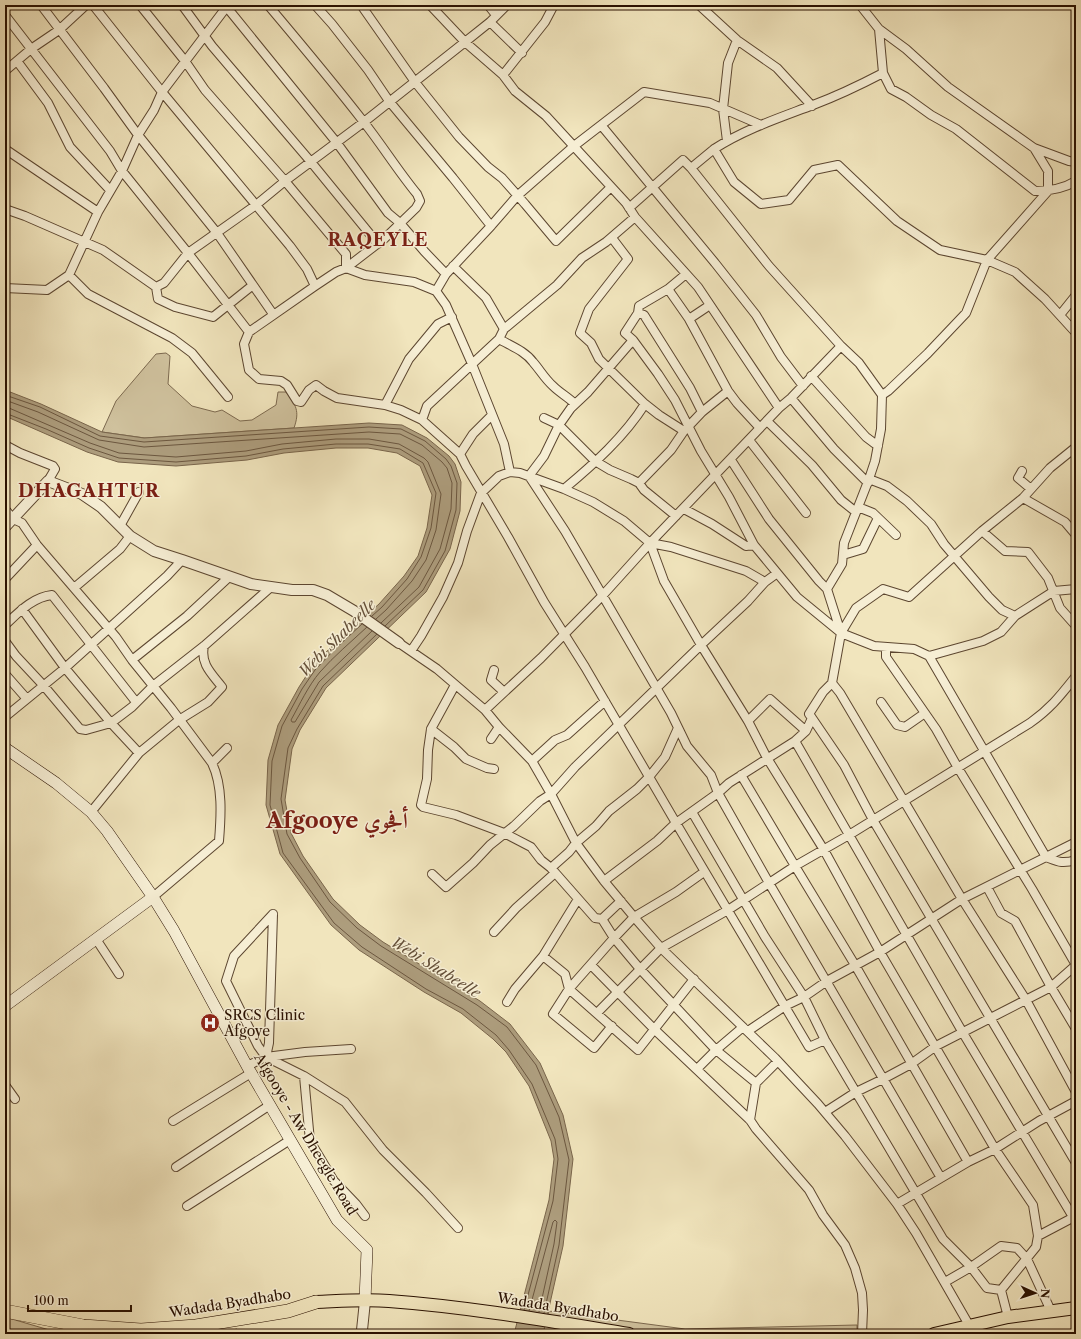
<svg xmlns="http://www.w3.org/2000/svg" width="1081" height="1339" viewBox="0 0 1081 1339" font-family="'Libre Caslon Text',Amiri,serif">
<rect width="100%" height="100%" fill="#f1e5bd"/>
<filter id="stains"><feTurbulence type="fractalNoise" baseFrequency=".005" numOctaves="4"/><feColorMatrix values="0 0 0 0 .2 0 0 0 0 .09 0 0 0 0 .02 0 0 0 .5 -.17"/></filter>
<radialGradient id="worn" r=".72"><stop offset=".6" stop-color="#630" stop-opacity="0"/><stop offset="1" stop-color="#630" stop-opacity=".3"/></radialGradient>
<path fill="#cfc19d" stroke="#7c694f" d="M166 353 170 356 168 384 192 406 215 412 222 410 240 421 252 420 276 405 278 392H286C296 405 300 411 294 428L145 438 102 432 116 401 156 354Z
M549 1311 685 1329 857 1325V1334H543Z
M5 1317 63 1334H5Z
M237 1329 240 1334H213Z"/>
<path fill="#ad9d7d" stroke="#79654b" d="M5 390 41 404 102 432 144 438 369 423 402 425 427 438 449 456 455 464 461 482 460 511 450 549 426 592 326 688 300 730 292 749 285 800 291 833 303 856 333 899 360 925 383 942 480 1001 510 1024 540 1063 563 1115 573 1159 563 1246 543 1334H514L549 1200 554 1159 551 1141 529 1086 506 1052 493 1039 461 1013 424 992 359 950 331 925 280 854 266 805 268 760 278 725 299 687 312 667 331 647 379 604 404 576 418 556 427 528 432 495 420 466 397 453 368 448H336L284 453 247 460 176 466 118 462 87 452 5 416Z"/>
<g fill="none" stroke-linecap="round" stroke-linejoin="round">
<path stroke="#6c573f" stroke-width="1" d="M5 395 40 407 100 436 144 442 369 427 401 429 425 441 446 459 451 466 457 483 456 510 445 551 423 590 385 626
M5 400 38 412 99 440 144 447 369 432 400 434 422 445 442 462 447 468 452 483 451 509 440 549 419 587 381 623
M5 408H9L90 443 119 453 176 457 246 451 282 444 336 439H369L399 444 424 458 428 462 441 494 436 530 426 560 412 581 386 610 376 619
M5 413 46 429 89 448 119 458 176 462 246 456 283 449 336 444H368L400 449 423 463 436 493 431 528 421 557 407 579 382 607 372 616
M362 624 334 650 315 670 302 689 282 726 272 761 270 805 283 853 334 923 362 947 426 989 463 1009 496 1035 509 1050 532 1084 555 1139 558 1159 553 1201 524 1310
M367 627C351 642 334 656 320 672 308 686 300 704 291 720L292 722H295L319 682 372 631
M377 634 323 686 297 729 288 748 281 799 287 834 300 858 330 902 357 928 381 946 477 1005 507 1027 536 1065 559 1117 569 1160 559 1245 544 1313
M529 1311 553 1222 555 1220 557 1222 554 1244 539 1312"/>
<defs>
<path id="minor" d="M41 5 104 88 138 135 217 233 273 314
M93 5 162 92 290 246 307 269 315 286
M140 5 185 61 205 90 285 181 346 254V268L365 275 414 282 436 291 446 305 472 364 504 444 510 472
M182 5 212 46 311 162 378 244
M225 5 337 143 388 213 400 223 424 251 446 274
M268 5C300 43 332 81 363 121 382 145 398 171 417 194L420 201 416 208 385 238 346 268 336 272 315 286 249 332 244 344 249 370 259 379 281 381 287 385 297 401 301 402 309 390 316 385 324 391 337 398 385 405 401 410 422 420 460 454 466 466 508 537 544 602 585 667 676 823 809 1047 825 1040
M315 5 332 24 368 70 389 101 453 178 491 226
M361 5 415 82 459 137 488 167 502 178 525 204 556 241 611 187
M430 5 465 42 503 75 515 91 546 116 626 203 635 217 698 287 779 408
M488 5 496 15
M699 5 737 40 777 68 812 106
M860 5 879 29 906 49 948 87 1034 148 1069 161 1076 162
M5 15 110 151 122 171 188 253 249 332
M490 22 522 53
M879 29 883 73 891 89 906 97 931 115 956 129 1035 191C1050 191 1063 189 1076 181
M17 61 48 103 70 147 110 190
M5 71 31 49 59 30 86 5
M883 73C860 85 837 96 813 105 779 118 745 129 714 149L734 182 761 204 789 200 814 170 838 165 897 221 940 250 987 260 1015 272 1045 299 1076 333
M503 75 545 22 554 5
M601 125 715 263 756 315 781 357 803 386
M727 141 723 109 728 63 737 40
M5 149 98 212
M714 149 691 168 769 266 841 346 859 363 882 395 881 429 875 461 869 479 844 543 842 564 827 589 841 633
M629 208 683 160 691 168
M5 209 25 216 103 250 156 287 164 283 188 253 256 205 285 181 364 122 465 42 490 22 507 5
M612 238 628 259 589 309 580 333 591 343 599 359 645 404 659 415 684 431
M453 266 486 298 504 329
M69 275 88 294 172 338 192 353 228 397
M156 287 158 299 175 307 213 317 253 285
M5 288 47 290 69 275 98 212 122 171 138 135 154 110 162 92 228 5
M668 289 689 319 728 391 737 403 760 428
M436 291 446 274 491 226 517 196 574 146 644 92 710 103 761 125
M638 313 639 306 668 289 686 274
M1060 315 1076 295
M689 319 710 305
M499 339C511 346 525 351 533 362 540 370 545 379 553 386 560 393 568 397 575 404
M633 340 625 333 638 313 644 315 690 388 702 412
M811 376 866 437 878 446
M882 395 888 391 928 353 966 313 987 260 1048 191V171L1034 148
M791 398 834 449 868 483
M385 405 409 359 438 324 452 317
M544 418 559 425 595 461 610 470 631 479 639 483 644 490 676 516
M422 420 427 406 499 339 504 329 557 285 582 258 606 242 635 217
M767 421 812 465 841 500 856 512
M749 440 806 513
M5 445 20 453 53 466 55 469 48 481
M460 454 473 434 492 415
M731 460 769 519 819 581 827 589
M1022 471 1018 478 1031 489
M869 479 887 486 907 501 931 524 944 544 989 597 1002 610 1015 616
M639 483 671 450 684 431 702 412 728 391
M564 489C594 464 624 437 645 404
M1023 498 1065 522 1076 535
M858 507 873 513 896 535
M5 509 13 519 22 523 37 545 116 637 132 660 171 708 212 763C223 786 221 816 219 841L153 897
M684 509 712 524 746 546 754 545
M120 526 139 492
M982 531 1005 551 1028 552 1048 578 1060 608 1076 626
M650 543 671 547 746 571 765 582
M843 555 863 549 878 518
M5 579 37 545
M74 588 120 549 130 536
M22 609 65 668 111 723 139 753
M5 625C19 612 33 597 52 595L136 702
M5 641 16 656 44 686 80 729 86 730 111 723 132 707 153 686 204 646 271 587
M399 643 437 669 485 710 499 727 532 761 551 794 576 843 604 881 634 917 661 948 775 1058 818 1104 845 1136 897 1204 916 1233 969 1325
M886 647V657L936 729 958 768 1032 889 1076 965
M411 651 421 636 443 597 458 563 467 531 481 493 499 476 510 472 520 473 564 489 593 502 624 521 650 543 664 581 701 645 748 721 767 758 824 850 880 952 995 1149 1033 1205 1038 1236 1036 1247 1001 1290 1008 1317
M929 656 1046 857C1059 862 1062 864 1076 860
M132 660 187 616 229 577
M494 670 491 680 504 692
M5 674 27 699
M832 683 840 693 962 899 1026 1000 1076 1092
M455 685 431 729 428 750 427 779 421 805 423 807 456 815 504 833 531 847 541 860 551 868 595 918 602 919 621 901
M881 702 897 725 905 727 925 713
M485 710 541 658 603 595 650 543 779 408 791 398 841 346
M5 717 65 668 167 576 182 560
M812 718 844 765 873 820 1076 1163
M748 721 770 699 806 731
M431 729 454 747 466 759 487 768 494 769
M491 739 499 727
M795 741 963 1033 1076 1222
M532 761 555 740 567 735 605 701
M212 763 227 748
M741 775 795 866 855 965 968 1162
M91 812 139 753 179 720 208 702 222 687C212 674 200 664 204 646
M692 812 765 937 804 997 825 1040 943 1239 971 1267 987 1288 1001 1290
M551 868 569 852 576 843 596 826 609 811 637 789 649 777 665 757 678 728
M432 874 446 887 473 863 490 845 514 826 540 801 551 794 575 767 701 645 748 601 765 582 776 574
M604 881 657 841 676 823 718 793 729 783 795 741 806 731 812 718 809 714 823 692 832 683 841 633 856 608 883 589 909 597 982 531 1023 498 1050 468 1076 447
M987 887 1001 913 1015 921 1051 987 1076 1029
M273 914 234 956 226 981 258 1046 266 1057 304 1076 310 1141 334 1181 356 1204 365 1216
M602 919 614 938 640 969 716 1050 756 1083
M494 932 516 908 555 873
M96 939 119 974
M543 956 565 974 569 989 638 1050 694 979
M591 965 654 1029 750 1120 756 1129 809 1190 823 1215 845 1245 855 1268 862 1293 863 1310 862 1334
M507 1002 515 989 543 956 578 899
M597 1013 661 948 728 910 795 866 849 835 1030 723C1051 708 1060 696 1076 676
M612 1026 594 1048 553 1014 569 989 614 938 634 917 676 892 704 872
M748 1031 785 1006 804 997 827 981 880 952 962 899 1076 842
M266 1057 269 1043 273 914
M247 1066 266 1057 305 1052 351 1049
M697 1069 716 1050 743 1027
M304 1076 345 1102 383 1150 426 1193 458 1228
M5 1085 15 1099
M825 1112 856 1092 883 1079 911 1064 936 1046 1051 987 1076 965
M750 1120 756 1083 778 1061
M173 1121 251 1073
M176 1167 270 1105
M941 1178 769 883 718 793 711 775 687 746 671 713 565 531 529 476 544 456 559 425 571 408 588 392 633 340 658 374 675 400 701 451 729 497 754 545 797 597 841 633 874 646 914 649 929 656 983 641 1001 632 1015 616 1054 591 1076 589
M897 1204 968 1162 995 1149 1039 1121 1076 1101
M187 1206 290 1140
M1038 1236 1076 1216
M945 1282 971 1267 1001 1246 1017 1248 1027 1259 1051 1311"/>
<path id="tertiary" d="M5 527 48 481 82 494 101 507 130 536 154 551 182 560 251 584 292 590H313L327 595 354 611 399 643
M362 1334V1330L365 1301"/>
<path id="secondary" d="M5 748 56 783 91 812 107 831 153 897 174 931 247 1066 337 1220 367 1250 365 1301
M5 1006 153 897"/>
<path id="primary" d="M316 1302C341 1301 365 1299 389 1301 470 1307 549 1321 629 1334
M934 1334 1008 1317 1076 1308"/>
<path id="trunk" d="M5 1311 83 1326 141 1330 196 1326 288 1311 316 1302"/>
</defs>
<use href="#minor" stroke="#5c4630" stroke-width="10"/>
<use href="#tertiary" stroke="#5c4630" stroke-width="12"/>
<use href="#secondary" stroke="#2a1101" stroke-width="12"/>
<use href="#primary" stroke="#2a1101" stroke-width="14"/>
<use href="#trunk" stroke="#2a1101" stroke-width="14"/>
<use href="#minor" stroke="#f6eed4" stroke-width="8"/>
<use href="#tertiary" stroke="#f6eed4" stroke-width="10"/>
<use href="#secondary" stroke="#f6eed4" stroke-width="11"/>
<use href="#primary" stroke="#f1e5bd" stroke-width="12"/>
<use href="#trunk" stroke="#f1e5bd" stroke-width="13"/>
</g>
<defs>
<symbol id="hospital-disc" viewBox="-11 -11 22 22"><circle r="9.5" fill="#8f2418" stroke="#f6eed4"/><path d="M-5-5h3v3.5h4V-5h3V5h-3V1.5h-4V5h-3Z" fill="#fff"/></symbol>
</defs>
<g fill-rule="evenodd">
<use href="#hospital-disc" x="199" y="1012" width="22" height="22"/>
</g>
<g text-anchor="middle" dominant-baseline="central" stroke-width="3" stroke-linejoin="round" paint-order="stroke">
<g font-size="14" fill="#2a1101" stroke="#f6eed4" text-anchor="start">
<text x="224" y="1015">SRCS Clinic<tspan x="224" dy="16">Afgoye</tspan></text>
</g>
<g font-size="14" fill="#2a1101" stroke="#f6eed4">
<text transform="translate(306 1134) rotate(59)">Afgooye - Aw Dheegle Road</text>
<text transform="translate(230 1303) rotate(-9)">Wadada Byadhabo</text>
<text transform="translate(558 1307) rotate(9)">Wadada Byadhabo</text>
</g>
<g font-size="15" font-style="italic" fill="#655039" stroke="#f6eed4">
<text transform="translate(337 638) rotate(-45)">Webi Shabeelle</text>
<text transform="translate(436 967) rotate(32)">Webi Shabeelle</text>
</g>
<g font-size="18" font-weight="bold" letter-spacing="1" fill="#7a1f14" stroke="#f6eed4">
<text x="378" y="240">RAQEYLE</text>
<text x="89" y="491">DHAGAHTUR</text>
</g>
<g font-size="22" font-weight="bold" fill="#7a1f14" stroke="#f6eed4">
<text x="337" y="820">Afgooye أفجوي</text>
</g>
</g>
<rect width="1081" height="1339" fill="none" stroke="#f1e5bd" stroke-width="20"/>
<rect x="6" y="6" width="1069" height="1327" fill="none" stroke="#2a1101" stroke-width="2"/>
<rect x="10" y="10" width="1061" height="1319" fill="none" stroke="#2a1101"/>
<g transform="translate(1035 1293) rotate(93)" stroke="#f6eed4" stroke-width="3" paint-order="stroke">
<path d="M0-3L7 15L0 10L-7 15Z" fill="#2a1101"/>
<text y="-6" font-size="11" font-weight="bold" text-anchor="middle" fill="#2a1101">N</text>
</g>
<path d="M28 1305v6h103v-6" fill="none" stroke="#2a1101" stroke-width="2"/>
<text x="34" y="1305" font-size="12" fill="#2a1101" stroke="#f6eed4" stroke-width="3" paint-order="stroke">100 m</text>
<rect width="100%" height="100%" filter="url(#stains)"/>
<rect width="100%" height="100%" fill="url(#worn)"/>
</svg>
